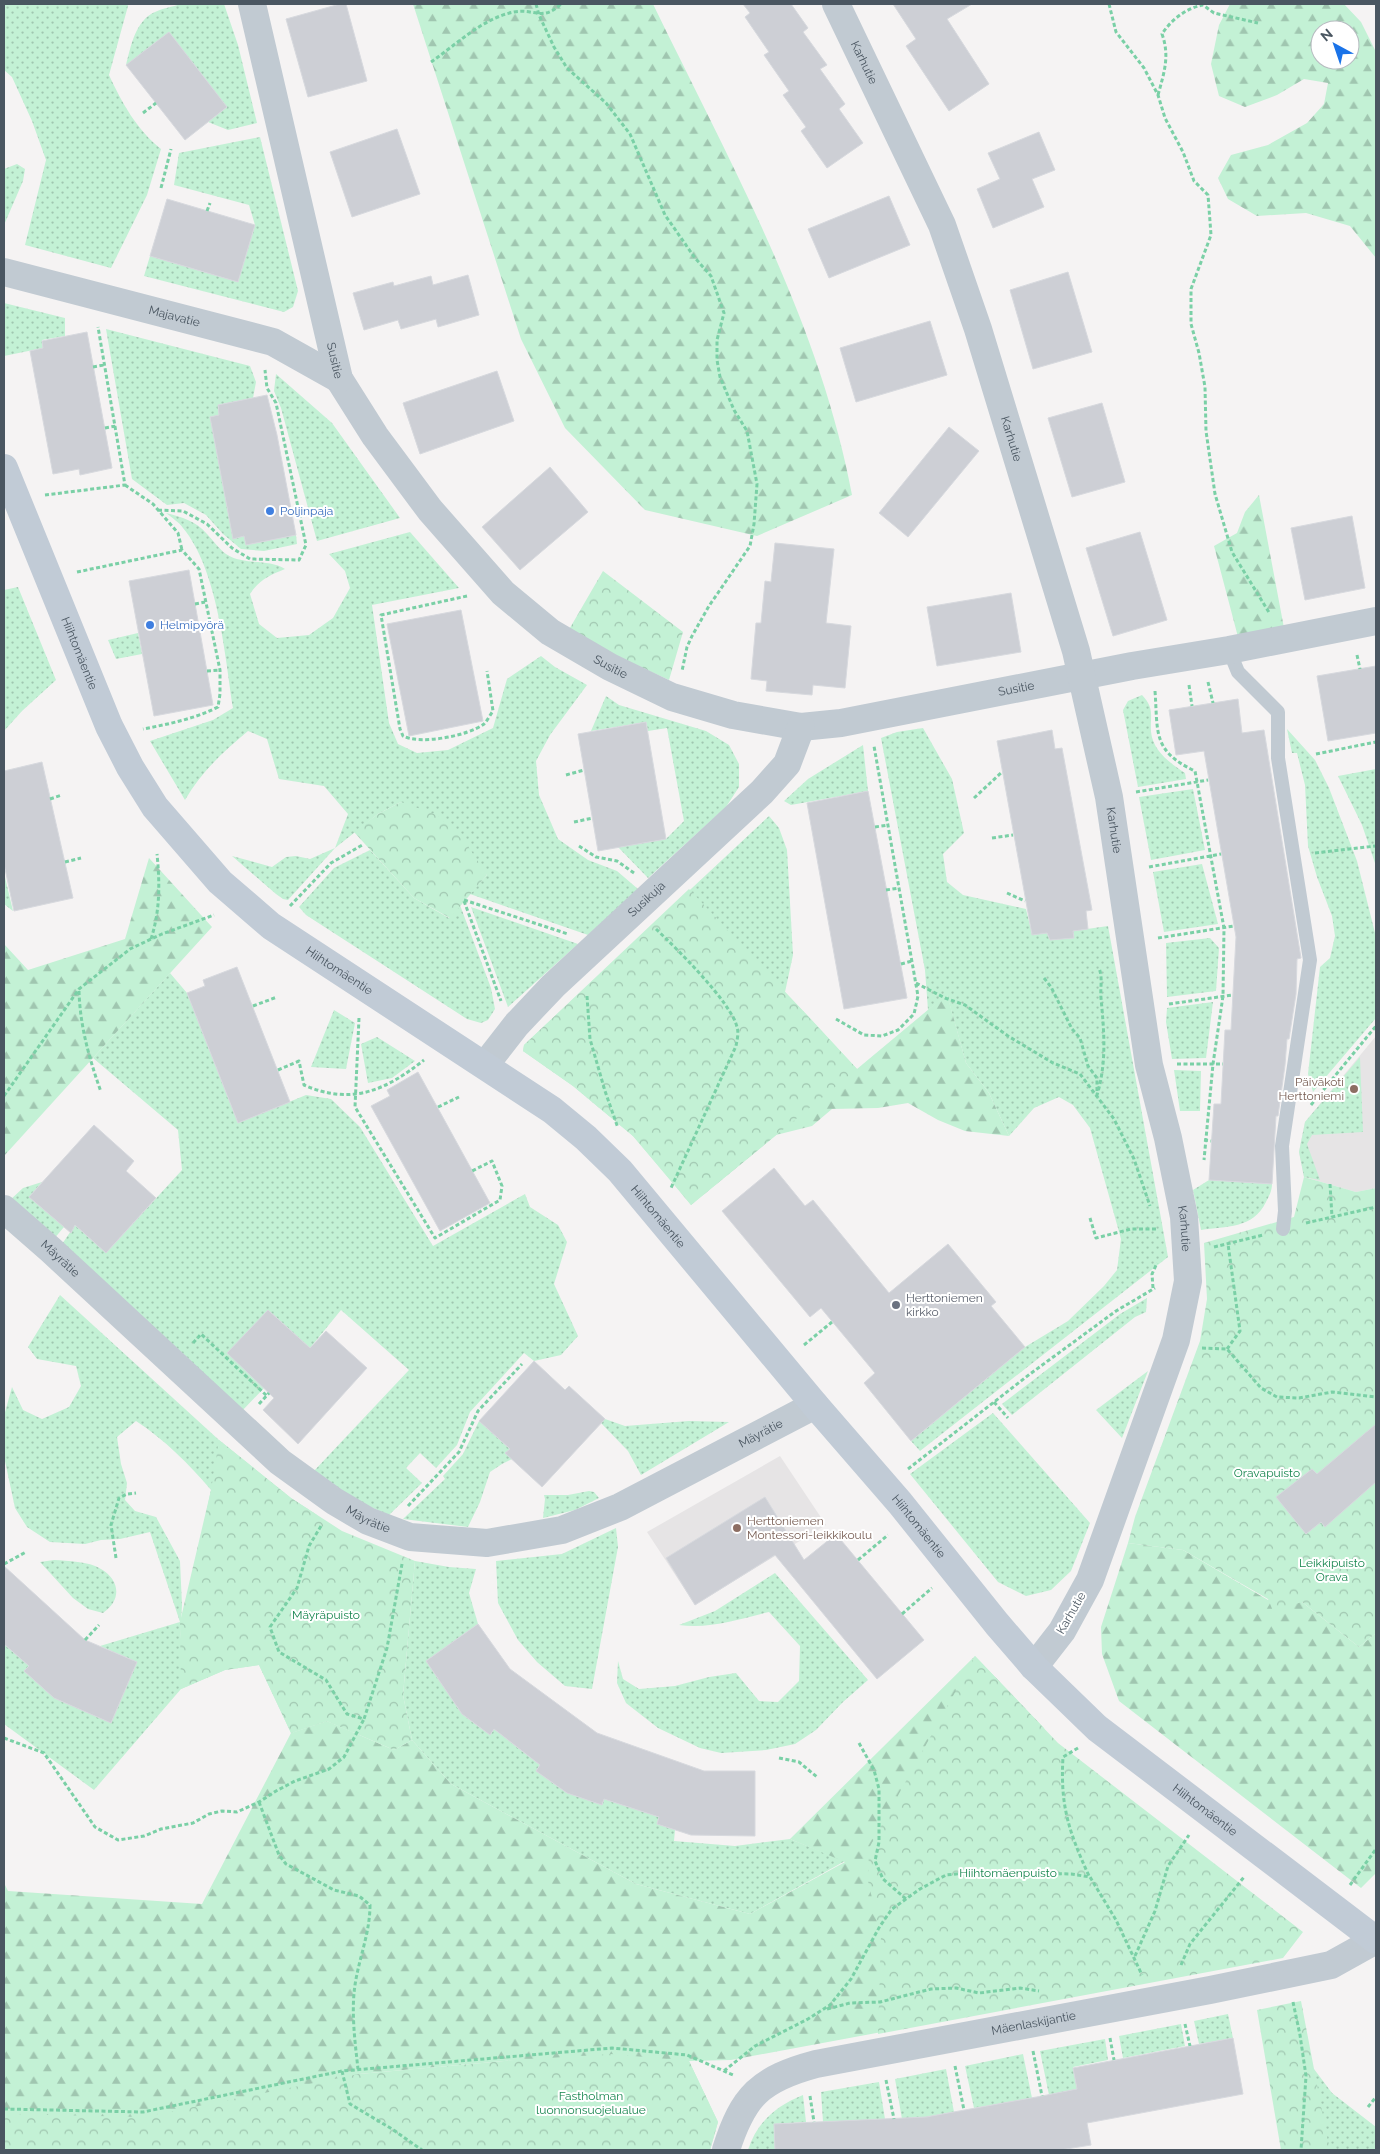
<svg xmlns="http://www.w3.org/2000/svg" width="1380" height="2154" viewBox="0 0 1380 2154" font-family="Raleway,sans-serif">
<defs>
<pattern id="grass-dots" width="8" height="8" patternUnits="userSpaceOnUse" patternTransform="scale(1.25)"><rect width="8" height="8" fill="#c3f1d5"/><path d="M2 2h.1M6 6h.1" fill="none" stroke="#a0c6b0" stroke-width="1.8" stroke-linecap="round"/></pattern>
<pattern id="forest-firs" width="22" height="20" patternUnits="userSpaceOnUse" patternTransform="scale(1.25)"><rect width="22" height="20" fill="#c3f1d5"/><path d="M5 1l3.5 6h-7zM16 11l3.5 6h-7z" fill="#a0c6b0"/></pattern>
<pattern id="park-crowns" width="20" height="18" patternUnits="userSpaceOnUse" patternTransform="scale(1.25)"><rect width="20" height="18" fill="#c3f1d5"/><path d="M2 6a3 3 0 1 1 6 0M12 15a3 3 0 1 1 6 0" fill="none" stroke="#a0c6b0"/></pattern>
</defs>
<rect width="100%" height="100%" fill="#f5f3f3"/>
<path fill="#e6e4e5" d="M1376 1036V1188L1356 1192 1304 1177 1299 1152 1305 1122Z
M780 1456 826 1525 695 1605 647 1532Z"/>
<path fill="url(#grass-dots)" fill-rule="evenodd" d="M4 4H127L128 6 109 75C122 103 137 130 161 149L147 195 111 268 25 245 46 160 32 121 12 77 4 70Z
M181 4H224L238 45 257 123 228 130 208 122 227 107 126 65C131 46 135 21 155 12 163 8 172 7 181 4Z
M260 137 298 291 293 307 284 312 144 276 150 256 238 282 255 225 249 205 174 185 179 153Z
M17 164 25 169 23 181 4 225V169Z
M4 303 65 318V336L42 340 43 348 4 356Z
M106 329 250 366 256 382 253 398 218 405 219 415 210 417 233 538 244 536 246 545 296 535 297 544 264 551 241 549 223 534 206 515 184 503 167 505 132 479Z
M276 374 332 423 400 518 317 541 281 408 274 391Z
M166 513C182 517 196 521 207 534 213 540 219 549 226 554 244 566 268 558 285 569 270 575 259 580 250 594L259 624 277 638 309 635 333 618 350 588 345 571 329 554 410 532 459 588 372 605 389 723 398 744 417 753 448 750 493 728 507 679 541 656 555 667 587 685 550 735 536 761 539 795 558 839 588 860 617 871 638 889 588 935 470 894 487 875 401 802 378 814 335 848 288 900 283 899 276 894 232 856 272 867 286 857 296 856 310 859 335 848 348 814 324 786 279 779 267 739 248 731C224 751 201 772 185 800L150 741 213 720 233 708C225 656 218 570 183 528 179 522 172 518 166 513Z
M18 587 56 680 22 711 4 731V590Z
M138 633 142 654 116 659 108 640Z
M1142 695C1155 709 1150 715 1151 732 1153 751 1170 763 1185 773L1186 779 1138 787 1123 710 1128 701Z
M606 696 619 705 706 731 729 745 739 764V787L726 807 648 878 618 847 666 839 684 821 667 728 648 731 646 722 591 731Z
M923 728 952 779 964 833 943 854 947 882 963 895 1026 909 1032 934 1047 933 1050 940 1074 938 1073 931 1108 926 1168 1257 920 1451 911 1441 1025 1347 1068 1321 1104 1286 1117 1270 1121 1239 1090 1128 1073 1105 1059 1097 1034 1108 1009 1136 989 1093 966 1063 947 995 928 1010 925 970 881 738 897 732Z
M1287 729 1315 760 1329 788 1357 861 1376 937V1018L1313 1092 1308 1074 1320 967 1330 958 1335 936 1332 916 1317 877 1308 846 1305 785 1297 753H1292Z
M863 745 868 791 791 805 784 801 808 779Z
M1376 769V866L1362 825 1338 776Z
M1193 789 1205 850 1151 860 1139 797Z
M769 816 779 828 787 850 793 955 785 992 809 1017 679 1190 633 1136 573 1086 523 1051 524 1045Z
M370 850 414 898 449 918 460 905 491 988 495 1009 488 1020 481 1023 467 1019 306 915 299 907 334 868Z
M1202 864 1218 924 1164 932 1153 872Z
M4 873 13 911 4 904Z
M471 907 578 944 508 1007Z
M1210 938 1219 948 1216 991 1167 997 1166 943Z
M170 973 187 993 238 1123 306 1095 331 1099 360 1127 433 1246 525 1194 530 1207 558 1225 567 1242 554 1284 578 1336 561 1355 534 1361 524 1353 470 1412 457 1445 436 1468 420 1453 406 1468 422 1483 389 1515 354 1500 313 1472 409 1370 341 1310 310 1348 268 1310 264 1388 241 1412 60 1247 75 1225 106 1253 182 1170 178 1130 93 1058Z
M1213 1002 1206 1058 1172 1059 1166 1022 1167 1008Z
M334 1010 355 1023 346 1069 311 1067Z
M377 1037 415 1061 392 1078 368 1083 361 1044Z
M1360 1057 1363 1132 1312 1135 1307 1144 1320 1180 1304 1177 1299 1152 1305 1122Z
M1174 1070 1201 1071 1200 1111H1180Z
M1209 1180 1272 1184C1272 1191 1269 1196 1266 1202 1253 1229 1226 1226 1201 1230L1193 1190Z
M42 1182 29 1197 64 1227 53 1240 9 1201 23 1188Z
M60 1295 219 1440 291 1498 317 1515 352 1732 327 1721 291 1733 259 1665 225 1670 181 1689 94 1790 4 1724V1644L29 1666 24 1671 54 1698 111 1723 137 1662 100 1646 180 1622 150 1532 120 1539 101 1540 85 1544 50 1542 27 1527 15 1508 5 1461 4 1416 12 1387 23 1410 42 1419 69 1407 81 1386 76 1366 37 1359 28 1347ZM136 1421C165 1440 189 1464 211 1490L180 1639 182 1605 180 1561 156 1517 135 1511 125 1500 127 1483 121 1464 117 1437Z
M1147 1298 1146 1312 1135 1317 1012 1415 1002 1404 1120 1314Z
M1148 1371 1122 1438 1096 1410Z
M993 1413 1090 1523 1071 1571 1051 1590 1026 1596 998 1582 910 1474Z
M605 1419 625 1426 689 1421 729 1422 641 1475 628 1451 601 1423Z
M479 1421 510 1449 506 1453 512 1459 502 1464 490 1472 480 1502 468 1527 403 1519 445 1479 443 1476 463 1454Z
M589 1491 594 1492 599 1498 575 1510 543 1518 545 1499 544 1495H568Z
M616 1528 618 1547 592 1689 565 1686 537 1662 518 1640 498 1603 496 1561 562 1554Z
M54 1560C68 1561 88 1561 101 1569 120 1580 122 1600 103 1613L88 1609 73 1598 40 1562Z
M415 1561 449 1567 476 1569 469 1593 478 1624 426 1661 462 1714 490 1735 494 1729 540 1765 536 1771 567 1793 602 1805 604 1799 659 1817 657 1824 675 1830 674 1841 735 1846 790 1839 845 1861 750 1914 636 1884 451 1784 412 1740 403 1695Z
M775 1573 868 1680 843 1702 816 1730 795 1744 766 1750 721 1753 700 1748 658 1728 626 1703 617 1683 618 1661 623 1679 639 1689 675 1686 709 1677 736 1673 759 1701 778 1702 799 1681 800 1646 769 1612C739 1619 711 1629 679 1625L715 1611Z
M1228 2014 1233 2038 1199 2044 1194 2021Z
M1181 2024 1185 2046 1123 2058 1119 2036Z
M1105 2039 1108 2060 1073 2067 1077 2089 1049 2095 1040 2051Z
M1023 2054 1032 2098 974 2108 965 2066Z
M946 2069 954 2112 926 2117 902 2119 895 2079Z
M1314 2069 1332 2093 1376 2127V2150H1306Z
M879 2082 885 2119 823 2122 821 2092Z
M803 2095 806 2122 774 2124 775 2150H748C757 2122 776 2106 803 2095Z"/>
<path fill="url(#forest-firs)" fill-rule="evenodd" d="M413 4H653C729 161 820 322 852 495L757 536 645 510 565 428 521 339Z
M1230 4H1344L1361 22 1376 52V258L1350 226 1306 213 1257 216 1228 199 1218 178 1231 155 1268 145 1307 123 1324 104 1328 83 1304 79 1277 95 1245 107 1219 96 1211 64 1219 25ZM1320 30H1350V60H1320Z
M1259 495 1284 628 1238 637 1214 546 1237 533 1245 512Z
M149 858 212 927 4 1156V944L28 970 125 939Z
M947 994 966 1063 989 1093 1009 1136 965 1131 938 1120 908 1103 878 1108 832 1109 812 1126 776 1135 691 1205 679 1190 713 1116 809 1017 857 1069Z
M1128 1543 1183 1550 1268 1600 1302 1602 1359 1647 1376 1633V1873L1361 1888 1119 1701 1102 1654 1101 1627Z
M975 1656 1044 1728 1124 1987 731 2060 689 2061 718 2122 710 2150H4V1883L8 1891 202 1904 291 1733 327 1721 394 1750 412 1740 451 1784 636 1884 750 1914 845 1862 790 1839ZM517 2060 350 2080 359 2074Z"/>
<path fill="url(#park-crowns)" d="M603 571 683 632 669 680 567 633Z
M401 802 437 815 465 842 487 875 450 918 414 898 354 832 378 814Z
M689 889 857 1069 691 1205 633 1136 573 1086 523 1051 524 1045Z
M1304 1177 1356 1192 1376 1188V1633L1359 1647 1302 1602 1273 1611 1268 1599 1183 1550 1128 1543 1135 1517 1200 1341 1207 1299 1204 1243 1294 1217Z
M219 1440 291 1498 342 1531 415 1561 403 1695 412 1740 394 1750 327 1721 291 1733 259 1665 225 1670 181 1689 180 1622 211 1490Z
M975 1656 1058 1743 1303 1932 1283 1958 878 2034 881 1936 868 1881 869 1848Z
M1301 2001 1328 2142 1336 2150H1281L1257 2010Z
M611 2054 689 2061 718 2122 710 2150H4V2114L143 2117 359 2074 517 2060Z"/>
<path fill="#cdcfd5" stroke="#d7d9de" d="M340 4H346L367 81 308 97 286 19Z
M743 4H791L808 28 803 32 827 65 820 69 845 104 839 109 863 143 827 168 801 131 806 127 783 95 789 91 764 55 769 52 745 17 750 13Z
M893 4H972L947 19 989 84 949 111 906 46 916 39Z
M169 32 227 107 185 140 126 65Z
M397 129 420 194 352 217 330 152Z
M1039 132 1055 170 1032 179 1044 207 993 228 977 189 1000 179 988 153Z
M889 196 910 245 829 278 808 229Z
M167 199 255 225 238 282 150 256Z
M1068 272 1092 352 1033 369 1010 290Z
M468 275 479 315 438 327 436 319 401 329 398 320 364 330 353 293 393 282 394 286 431 276 433 285Z
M930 321 947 375 856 402 840 348Z
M87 332 112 468 80 475 79 469 53 474 30 351 43 348 42 341Z
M497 371 514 421 420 454 403 403Z
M267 395 277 435 296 535 246 545 244 536 233 539 210 417 219 415 218 405Z
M1102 403 1125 482 1072 497 1048 418Z
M949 427 979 451 908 537 879 513Z
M550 467 588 512 520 570 482 527Z
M1352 516 1365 588 1305 600 1291 528Z
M1140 532 1167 620 1113 636 1086 548Z
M775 543 834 549 826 623 851 626 845 688 813 685 812 695 766 691 767 681 751 679 756 623H761L765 581 771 582Z
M189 570 213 705 154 716 129 581Z
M1011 593 1021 652 937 666 927 607Z
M461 610 483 721 409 736 387 624Z
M1376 666V733L1328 741 1317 676Z
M1238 699 1242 733 1264 730 1301 958 1297 959 1296 994 1289 1039H1287L1285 1065 1278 1116H1276L1272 1184 1209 1180 1214 1104H1221L1225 1030H1231L1236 937 1204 751 1176 755 1169 710Z
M646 722 666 839 598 851 578 734Z
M1052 730 1055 749 1062 748 1092 910 1086 911 1088 929 1073 931 1074 938 1050 940 1047 933 1032 935 997 741Z
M42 762 73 898 14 911 4 864V771Z
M868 791 907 998 844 1009 807 803Z
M237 967 290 1102 238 1123 187 993 205 986 203 980Z
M418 1072 490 1203 440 1231 371 1106 390 1096 387 1090Z
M94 1125 134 1161 126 1171 156 1198 106 1253 75 1225 71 1233 29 1197Z
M774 1168 805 1206 813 1200 889 1293 948 1244 996 1302 991 1306 1025 1347 911 1441 864 1383 875 1373 821 1308 810 1317 722 1211Z
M268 1310 310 1348 326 1331 367 1368 298 1444 263 1410 274 1398 227 1353Z
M534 1361 565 1390 569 1386 605 1419 542 1487 505 1453 510 1449 479 1421Z
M1376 1424V1482L1325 1527 1321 1522 1306 1534 1276 1497 1312 1469 1317 1474Z
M765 1497 804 1560 836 1534 924 1640 877 1679 775 1555 695 1605 666 1558Z
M4 1566 85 1640 137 1662 111 1723 54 1698 24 1671 29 1666 4 1644Z
M478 1624 510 1669 597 1733 704 1771H755V1836L691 1835 657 1824 659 1817 604 1799 602 1805 567 1793 536 1771 540 1765 494 1729 490 1735 462 1714 426 1661Z
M1233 2038 1243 2094 1087 2123 1091 2145 1060 2150H775L774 2124 926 2117 1042 2096 1077 2089 1073 2068Z"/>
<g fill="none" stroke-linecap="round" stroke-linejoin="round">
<path stroke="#7ad0a6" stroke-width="3" stroke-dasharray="4 2.5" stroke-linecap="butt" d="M536 4 539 15 554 47 567 68 606 103 630 134 665 215 695 258 711 276 724 313 717 340V360L720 377 734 410 747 431 757 484 754 524 750 546 709 606 692 636 687 647 682 671
M1109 4 1116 32 1144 68 1158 95 1165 118 1183 152 1194 181 1208 195 1211 235 1191 289V324L1199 353 1205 387 1206 431 1215 494 1232 552 1270 614
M431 62C457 44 483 18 514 12 534 8 542 22 561 4
M1158 95C1164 73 1170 56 1162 34 1171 20 1186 8 1203 5L1214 13 1258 23
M143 113 156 103
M161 188 171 149
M207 211 210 203
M93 367 104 365
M105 428 116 426
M125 485 153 504 178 533 182 550
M45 495 125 485 98 327
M158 510 183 511 207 524 232 548 250 559 299 560 306 545 276 403 267 388 265 370
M77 572 182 550 199 569 220 670V694L218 707C194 719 169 724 143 729
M467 596 381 615 400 729 403 736C420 745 468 736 484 724 487 721 490 715 493 711L487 671
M195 604 205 602
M1357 655 1360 669
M207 671 220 670
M1208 682 1213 703
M1189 685 1192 706
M1155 691C1158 732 1152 751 1195 771L1224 928 1223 996 1213 1064 1204 1160
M1316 754 1376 742
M566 775 584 770
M1136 792 1208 780
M974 798 1002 772
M50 799 62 795
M574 822 593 818
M875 827 888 825
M992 838 1013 835
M579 846 596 857 617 861 634 873
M1315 853 1376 846
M65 862 81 858
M1149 867 1221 854
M886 890 899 888
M1007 893 1025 901
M464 900 568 934
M464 901 501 1001
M290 906 331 863 364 844
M656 929C676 948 731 1002 737 1027 739 1033 737 1040 736 1046L671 1188
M1158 938 1234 926
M151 939C160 911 160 884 157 854
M901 964 912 961
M1044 978 1051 987 1072 1029 1080 1038 1088 1066 1097 1078V1095C1107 1062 1104 1031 1101 998 1100 988 1103 978 1099 968
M916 983 945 998 965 1005 1008 1036 1053 1063 1080 1074 1114 1119 1134 1159 1150 1206
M79 991C80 1026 89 1058 101 1092
M587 996 590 1039 605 1091 618 1128
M1169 1004 1233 995
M253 1006 277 997
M359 1018 355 1107 435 1238 500 1200 502 1186 492 1161 472 1171
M836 1019 864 1035 882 1036 898 1030 914 1014 918 996 874 746
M1177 1064H1223
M278 1070 299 1061 304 1085C352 1106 386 1090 424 1060
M4 1096 79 989 130 949 162 934 214 915
M1311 1105 1376 1026
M438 1107 459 1097
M1204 1140 1211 1141
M1330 1184 1332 1217
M1090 1218 1096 1238 1131 1229H1156
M1306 1223 1376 1207
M1214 1247 1263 1235
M1153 1288 1152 1274 1157 1263
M193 1343 201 1334 267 1396
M804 1345 832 1322
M1202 1348 1227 1349 1261 1388 1277 1397 1299 1398 1332 1392 1376 1397
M1227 1349 1240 1331 1228 1244
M994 1402 1008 1418
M259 1404 269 1393
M908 1469 1030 1374 1116 1311 1155 1288
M408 1506 459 1452 478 1411 522 1364
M321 1526 309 1546 297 1588 270 1627 279 1652 326 1680 347 1714 364 1719 387 1648 402 1564
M116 1558 111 1525 119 1498 127 1494 136 1493
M858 1560 888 1535
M4 1564 26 1552
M902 1614 932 1588
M85 1640 99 1625
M4 1738 44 1753 95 1827 118 1840 144 1836 161 1829 193 1823 209 1814 222 1811 237 1812 259 1802 276 1791 295 1781 329 1769 344 1757 364 1719
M859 1743 874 1770 879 1789V1842L875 1861 883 1879 906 1899
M1078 1748 1063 1757C1060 1806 1069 1832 1089 1876
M779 1758 799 1762 817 1777
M259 1802 279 1855 286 1864 334 1890 359 1896 370 1905C370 1933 359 1958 355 1985 351 2012 355 2042 358 2069
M1350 1885 1376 1849
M1135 1956 1155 1911 1168 1866 1189 1835
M1181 1965 1190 1944 1244 1877
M1293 2002 1300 2035 1306 2076 1301 2150
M827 2009 850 2003 880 2002 931 1989 956 1988 979 1993 1020 1988 1039 1991
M1185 2024 1190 2046
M1110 2038 1114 2060
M1033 2051 1042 2096
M955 2066 964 2110
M342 2071 350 2104 392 2129 422 2150
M724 2071 755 2046 808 2019 830 2005 851 1979 880 1926 892 1909 920 1889 946 1875 978 1872 1071 1874 1090 1877 1116 1920 1142 1975
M886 2080 894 2119
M810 2096 814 2122
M1368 2107 1376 2097
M4 2109 143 2112 342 2071 612 2048 687 2055 733 2075"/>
<path stroke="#c1cad2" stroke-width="14" d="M1229 650 1238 672 1278 712V758L1310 960 1282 1146 1285 1211 1283 1229"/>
<g stroke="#c1cad2" stroke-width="28">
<path id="s1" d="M252 4 339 379 375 436 430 510 503 593 550 632 610 667 672 697 733 715 801 727 841 723 1132 666 1229 650 1376 621"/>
<path id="s2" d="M836 4 942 225 978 329 1076 651 1109 797 1149 1065 1168 1138 1184 1217 1188 1281 1176 1340 1090 1580 1062 1631 1034 1667"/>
<path id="s3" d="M4 272 273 342 339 379"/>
<path id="s4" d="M485 1065 517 1024 553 986 762 792 787 764 801 727"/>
<path id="s5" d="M4 1209 51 1250 280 1462 334 1501 368 1521 410 1537 487 1543 562 1530 620 1507 815 1405"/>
<path id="s6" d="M726 2150C743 2096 760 2079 816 2064L1210 1990 1331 1965 1376 1940"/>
</g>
<path stroke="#c1cbd6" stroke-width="28" id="s7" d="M4 468 109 726 130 767 155 807 220 882 271 926 552 1110 586 1138 620 1171 815 1405 900 1503 997 1624 1034 1667 1097 1728 1376 1940"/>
</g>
<g fill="#3f7fe0" stroke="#fff" stroke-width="2">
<circle cx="270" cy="511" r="5"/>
<circle cx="150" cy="625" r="5"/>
</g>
<g fill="#8d6e63" stroke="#fff" stroke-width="2">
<circle cx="1354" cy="1089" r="5"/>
<circle cx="737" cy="1528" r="5"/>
</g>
<circle fill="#6b7280" stroke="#fff" stroke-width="2" cx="896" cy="1305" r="5"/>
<g text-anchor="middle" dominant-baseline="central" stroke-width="4" stroke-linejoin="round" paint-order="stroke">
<g font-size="12" fill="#4a5661" stroke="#fff">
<text stroke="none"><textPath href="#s2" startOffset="65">Karhutie</textPath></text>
<text stroke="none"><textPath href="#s3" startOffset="176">Majavatie</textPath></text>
<text stroke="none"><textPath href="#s1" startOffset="366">Susitie</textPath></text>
<text stroke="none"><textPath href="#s2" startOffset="470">Karhutie</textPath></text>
<text stroke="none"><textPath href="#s7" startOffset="200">Hiihtomäentie</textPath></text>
<text stroke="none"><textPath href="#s1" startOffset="786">Susitie</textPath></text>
<text stroke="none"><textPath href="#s1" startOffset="1206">Susitie</textPath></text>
<text stroke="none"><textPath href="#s2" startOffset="875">Karhutie</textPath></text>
<text stroke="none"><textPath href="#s4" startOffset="232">Susikuja</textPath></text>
<text stroke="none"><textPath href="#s7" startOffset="620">Hiihtomäentie</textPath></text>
<text stroke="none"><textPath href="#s7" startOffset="1025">Hiihtomäentie</textPath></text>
<text stroke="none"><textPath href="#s2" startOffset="1280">Karhutie</textPath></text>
<text stroke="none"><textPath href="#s5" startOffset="75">Mäyrätie</textPath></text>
<text stroke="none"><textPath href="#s5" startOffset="900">Mäyrätie</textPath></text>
<text stroke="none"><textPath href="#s5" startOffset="480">Mäyrätie</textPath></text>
<text stroke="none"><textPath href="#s7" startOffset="1430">Hiihtomäentie</textPath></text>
<text transform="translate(1071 1613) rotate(-60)">Karhutie</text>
<text stroke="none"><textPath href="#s7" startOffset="1835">Hiihtomäentie</textPath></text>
<text stroke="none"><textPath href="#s6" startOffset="354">Mäenlaskijantie</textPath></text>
</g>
<g font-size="12" fill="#366cbe" stroke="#fff" text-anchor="start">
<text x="280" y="511">Poljinpaja</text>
<text x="160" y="625">Helmipyörä</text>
</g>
<g font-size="12" fill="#785e54" stroke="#fff" text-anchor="end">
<text x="1344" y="1082">Päiväkoti<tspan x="1344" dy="14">Herttoniemi</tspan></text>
<text x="747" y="1521" text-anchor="start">Herttoniemen<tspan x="747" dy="14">Montessori-leikkikoulu</tspan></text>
</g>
<g font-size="12" fill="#5b616d" stroke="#fff" text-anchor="start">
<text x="906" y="1298">Herttoniemen<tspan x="906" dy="14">kirkko</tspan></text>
</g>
<g font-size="12" fill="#17864f" stroke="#fff">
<text x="1267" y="1473">Oravapuisto</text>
<text x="1332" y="1563">Leikkipuisto<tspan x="1332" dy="14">Orava</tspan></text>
<text x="326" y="1615">Mäyräpuisto</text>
<text x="1008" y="1873">Hiihtomäenpuisto</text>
<text x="591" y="2096">Fastholman<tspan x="591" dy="14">luonnonsuojelualue</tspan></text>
</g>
</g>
<rect width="1380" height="2154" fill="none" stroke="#4a5661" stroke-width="10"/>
<g transform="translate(1335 45) rotate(320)"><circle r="24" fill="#ffffff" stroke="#b7bbc0"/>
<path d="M0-4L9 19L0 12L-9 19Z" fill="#1a73e8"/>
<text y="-8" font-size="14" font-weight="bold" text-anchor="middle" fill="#4a5661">N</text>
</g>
</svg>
